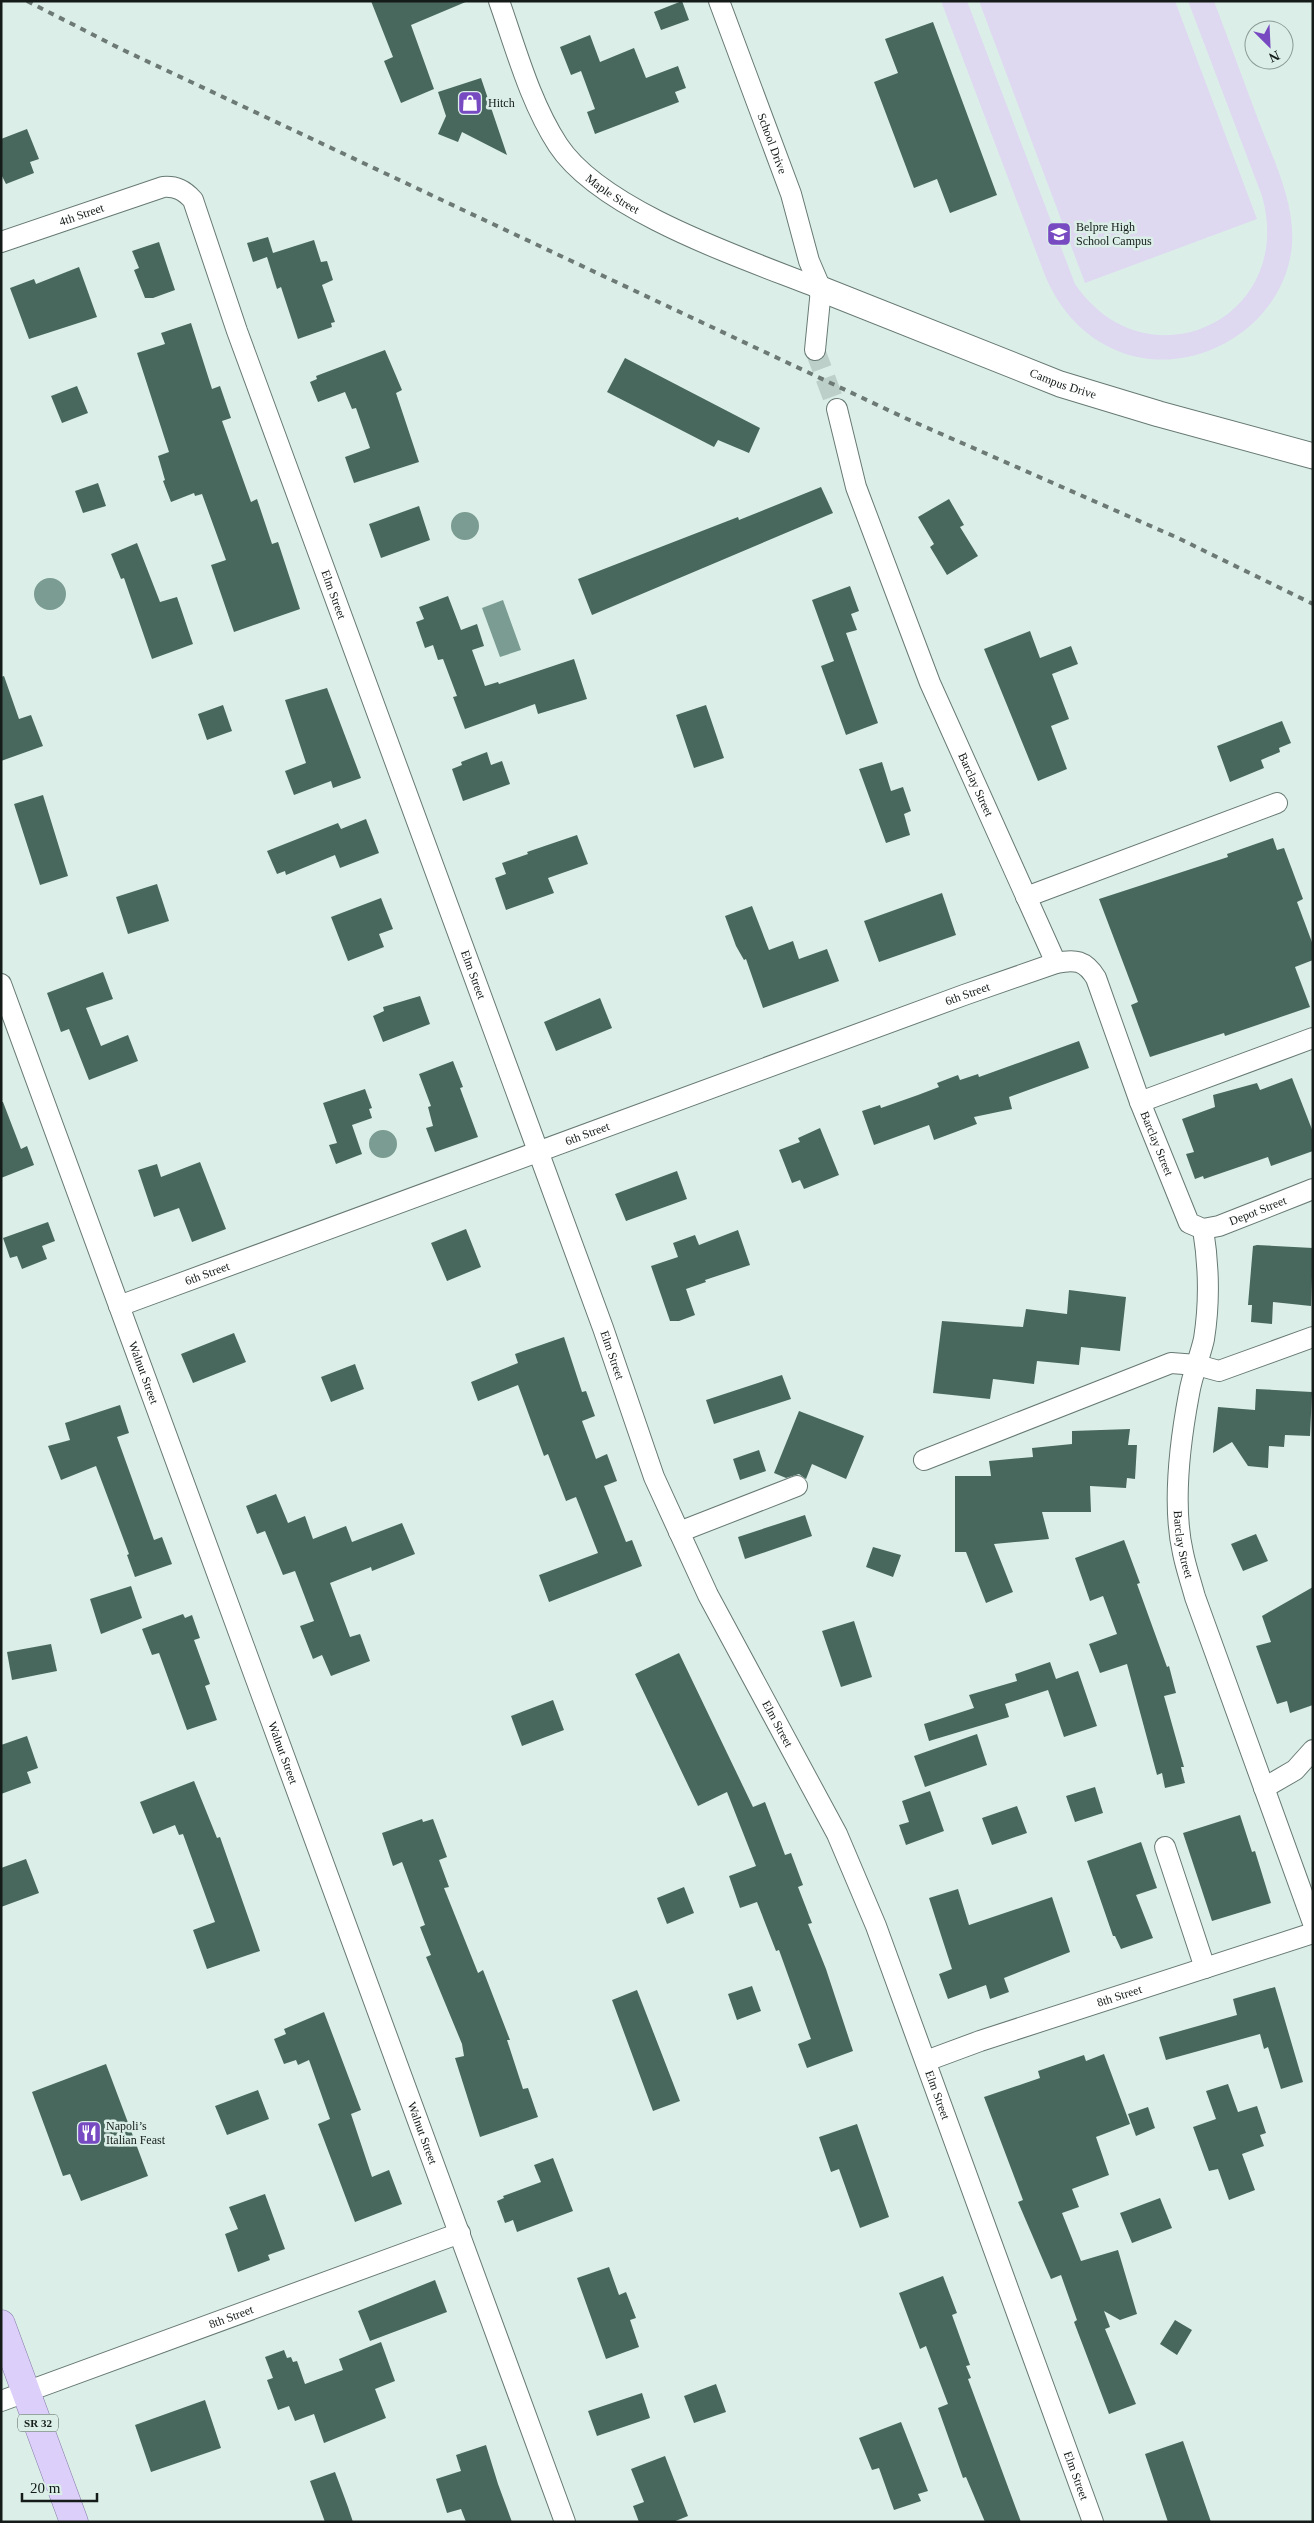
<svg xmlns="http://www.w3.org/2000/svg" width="1314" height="2523" viewBox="0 0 1314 2523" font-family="'Times New Roman',serif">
<rect width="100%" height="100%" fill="#dbefe8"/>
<path fill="#ded8f1" d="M941 1H967L1075 284C1147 389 1297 319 1262 196L1188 1H1214C1229 41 1244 82 1259 122 1274 161 1295 202 1292 245 1285 329 1187 385 1111 348 1080 333 1060 309 1046 278Z
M979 1H1175L1257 219 1085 283Z"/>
<path fill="#7b9c92" d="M451 526a14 14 0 1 1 28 0a14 14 0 1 1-28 0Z
M34 594a16 16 0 1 1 32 0a16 16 0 1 1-32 0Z
M503 600 521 650 500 657 482 608Z
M369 1144a14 14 0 1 1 28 0a14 14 0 1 1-28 0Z"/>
<path fill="#48685e" d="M371 1H468L411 25 434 89 401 103 384 61 393 57Z
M682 1 689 20 661 30 654 12Z
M933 22 997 195 950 213 937 179 914 188 874 82 898 73 885 39Z
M590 35 600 62 634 48 646 78 678 66 686 88 675 92 679 102 595 134 587 112 595 109 581 71 571 75 560 47Z
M481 78 507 155 462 132 458 142 438 134 446 116 438 92Z
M27 129 39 159 30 162 34 173 6 184 1 174V139Z
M268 237 273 253 314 240 321 262 327 261 333 280 322 285 335 322 331 323 332 327 298 339 281 287 277 289 267 257 253 262 247 243Z
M159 242 175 290 153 298H145L134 270 139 268 132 251Z
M79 267 97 317 29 339 10 288 34 279 36 284Z
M191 323 212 389 220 386 231 418 222 421 251 502 257 499 272 544 278 542 300 609 234 632 211 565 226 560 202 494 195 496 194 493 171 502 163 481 165 480 158 456 169 452 137 353 165 344 161 333Z
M385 350 402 390 396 393 419 462 354 483 345 457 370 448 356 408 352 409 345 392 318 402 310 382 317 379 316 376Z
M625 358 760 428 749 453 718 440 714 447 607 392Z
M77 386 88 413 62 423 51 396Z
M98 483 106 506 83 513 75 491Z
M821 487 833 513 592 615 578 579 738 517 739 520Z
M949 499 964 525 960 527 978 556 947 575 930 547 934 544 918 517Z
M419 506 430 540 381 558 369 524Z
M137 543 160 602 177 597 193 644 152 659 124 578 121 579 111 554Z
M850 586 859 611 851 614 857 630 846 633 878 723 846 735 821 666 834 661 812 600Z
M448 596 461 630 477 624 484 646 472 650 485 686 498 682 499 684 574 659 587 699 538 714 535 704 465 729 453 697 457 696 443 659 438 660 433 645 425 648 416 622 424 619 419 607Z
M1030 631 1040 658 1071 646 1078 664 1052 674 1069 719 1051 726 1067 769 1038 781 984 649Z
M4 676 19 719 31 715 43 746 1 761V677Z
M327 688 361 778 333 788 331 781 294 795 285 771 306 763 285 700Z
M223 705 232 731 207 740 198 714Z
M706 705 724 758 694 768 676 715Z
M1282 721 1291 743 1279 748 1280 752 1261 760 1264 768 1230 782 1217 746Z
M487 752 491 765 502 761 510 784 463 801 452 769 462 765 461 762Z
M882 762 891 791 903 787 911 811 904 814 910 835 886 843 859 769Z
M43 795 68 876 40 885 14 804Z
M366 819 379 853 340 868 335 855 286 875 285 871 277 874 267 851 338 823 341 829Z
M577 835 588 864 548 878 554 893 506 910 495 878 506 874 502 863 528 854 527 852Z
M1273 838 1277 850 1284 848 1303 899 1297 902 1313 945V960L1295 967 1310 1007 1225 1036 1224 1033 1150 1057 1131 1005 1138 1002 1099 899 1228 857 1227 854Z
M157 884 169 921 128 934 116 897Z
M942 893 956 935 879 962 864 921Z
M381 898 393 929 379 934 384 947 348 961 331 917Z
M752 906 769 950 793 941 799 959 827 949 839 981 763 1008 746 959 744 960 736 946 725 916Z
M103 972 113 999 86 1008 101 1046 128 1035 138 1061 89 1080 69 1029 61 1032 47 993Z
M420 996 430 1024 383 1042 373 1016 384 1011 383 1007Z
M600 998 612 1028 556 1051 544 1022Z
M1079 1041 1089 1068 1009 1097 1012 1109 974 1117 977 1124 934 1140 929 1125 874 1145 862 1111 880 1105 881 1108 918 1095 939 1087 937 1083 958 1075 960 1080 978 1074 979 1077Z
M453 1061 463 1087 460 1088 478 1137 435 1152 426 1128 433 1126 428 1107 431 1106 419 1074Z
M1292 1078 1313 1132V1151L1271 1166 1268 1157 1204 1179 1203 1176 1195 1179 1186 1154 1194 1152 1182 1119 1215 1107 1213 1095 1257 1083 1260 1090Z
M365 1089 372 1108 369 1109 372 1118 352 1125 362 1154 336 1164 329 1145 337 1143 323 1103Z
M1 1102H3L21 1149 27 1146 34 1165 1 1178Z
M820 1128 839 1175 804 1189 800 1180 792 1183 779 1150 800 1142 798 1138Z
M200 1162 226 1229 192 1242 179 1208 154 1217 138 1170 157 1164 161 1177Z
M677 1171 687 1199 626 1221 615 1194Z
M48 1222 55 1241 42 1246 47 1259 22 1269 17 1256 10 1258 3 1238Z
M466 1229 481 1267 447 1281 431 1243Z
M738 1230 750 1265 705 1280 706 1282 686 1289 695 1315 679 1321H670L651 1266 678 1257 673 1243 695 1235 699 1245Z
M1257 1245 1313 1248 1311 1306 1273 1302 1272 1324 1251 1322 1252 1305H1248L1253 1246Z
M1069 1290 1126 1297 1120 1351 1081 1347 1079 1365 1037 1361 1034 1384 993 1379 990 1399 933 1393 942 1321 1023 1327 1026 1309 1067 1314Z
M234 1333 246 1362 193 1383 181 1354Z
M564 1337 582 1392 586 1391 595 1416 582 1421 596 1459 607 1454 617 1481 604 1486 626 1542 632 1540 642 1566 549 1602 539 1575 598 1553 576 1497 566 1501 548 1454 544 1456 518 1385 478 1401 471 1382 518 1363 515 1354Z
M355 1364 364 1389 331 1402 321 1377Z
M782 1375 791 1399 714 1424 706 1400Z
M1256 1389 1312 1392 1310 1436 1285 1435 1284 1447 1269 1446 1268 1468 1248 1466 1232 1442 1213 1453 1218 1407 1255 1410Z
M120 1405 129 1433 117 1437 154 1540 162 1537 172 1564 135 1577 127 1555 129 1554 96 1466 61 1480 48 1446 70 1440 65 1423Z
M799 1411 864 1436 846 1479 812 1464 806 1479 799 1474 786 1478 774 1473Z
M1130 1429 1128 1445H1137L1135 1479 1127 1478 1126 1488 1090 1486 1091 1512H1042L1049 1539 994 1544 1013 1592 986 1603 966 1552H955V1476H991L989 1461 1033 1457 1032 1448 1072 1444V1431Z
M759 1450 766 1471 740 1480 733 1459Z
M276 1494 288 1523 305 1516 313 1539 346 1526 352 1542 402 1523 415 1554 372 1571 371 1567 330 1583 350 1637 360 1634 370 1661 331 1676 322 1655 313 1659 300 1626 314 1621 295 1571 283 1575 265 1531 257 1534 246 1506Z
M805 1515 812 1536 745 1559 738 1537Z
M1256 1534 1268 1561 1243 1571 1231 1544Z
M1124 1540 1140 1583 1137 1584 1167 1667 1169 1666 1176 1693 1164 1696 1184 1767H1181L1185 1783 1165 1788 1162 1773 1157 1775 1127 1664 1100 1673 1089 1644 1117 1634 1103 1596 1090 1601 1075 1558Z
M873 1547 901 1555 893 1577 866 1567Z
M131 1586 142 1618 101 1634 90 1599Z
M1313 1587V1705L1290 1713 1287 1701 1277 1704 1256 1646 1271 1642 1262 1616Z
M183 1614 185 1618 192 1615 200 1638 194 1640 210 1684 205 1686 217 1720 187 1730 159 1653 152 1655 142 1629Z
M854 1621 872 1677 841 1687 822 1631Z
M51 1644 57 1671 12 1680 7 1652Z
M679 1653 753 1807 765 1802 785 1855 791 1853 803 1885 798 1887 812 1923 808 1924 826 1969 853 2051 807 2068 798 2044 811 2039 779 1950 776 1951 757 1902 740 1908 729 1876 756 1866 727 1792 698 1806 635 1674Z
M1050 1662 1056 1679 1078 1671 1097 1726 1064 1737 1048 1690 1005 1704 1009 1717 929 1741 924 1724 974 1708 969 1695 1017 1681 1015 1674Z
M553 1700 564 1730 522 1746 511 1716Z
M977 1734 987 1765 925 1787 914 1756Z
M27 1736 38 1768 27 1772 31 1783 1 1794V1745Z
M194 1781 217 1838 220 1837 260 1951 207 1969 193 1930 215 1922 183 1834 179 1835 175 1825 153 1834 140 1802Z
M1095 1787 1103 1813 1075 1822 1066 1796Z
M930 1791 944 1831 906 1845 899 1825 909 1822 902 1801Z
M1017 1806 1027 1833 992 1845 982 1818Z
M1240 1815 1252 1852 1255 1851 1271 1903 1212 1921 1183 1833Z
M422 1819 423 1822 433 1819 447 1857 439 1860 449 1887 444 1888 478 1973 483 1970 510 2040H507L523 2089 528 2088 538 2117 480 2137 455 2058 464 2056 462 2044 426 1957 431 1955 420 1927 425 1925 402 1862 393 1866 382 1833Z
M1141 1842 1157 1888 1136 1895 1153 1938 1121 1949 1115 1936H1113L1087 1861Z
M26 1859 39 1893 1 1907V1868Z
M684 1887 694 1913 667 1924 657 1898Z
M958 1889 969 1925 1052 1897 1070 1952 1004 1978 1009 1992 990 1999 986 1985 948 1999 939 1974 952 1969 929 1898Z
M752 1986 761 2011 737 2020 728 1994Z
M1275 1987 1303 2082 1281 2089 1268 2047 1264 2049 1260 2034 1166 2060 1159 2037 1237 2015 1233 1999Z
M637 1990 680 2101 653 2111 612 2000Z
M324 2012 361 2110 351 2114 372 2177 389 2170 402 2204 355 2222 318 2124 330 2119 309 2060 298 2065 296 2060 284 2064 274 2039 286 2034 284 2029Z
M1104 2054 1130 2124 1096 2137 1109 2175 1072 2189 1079 2207 1062 2213 1081 2261 1118 2250 1137 2314 1120 2320 1104 2311 1110 2327 1105 2329 1136 2404 1109 2414 1074 2322 1077 2320 1061 2275 1051 2279 1018 2202 1023 2200 984 2097 1040 2078 1038 2071 1084 2055 1086 2061Z
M106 2064 148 2176 81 2201 70 2174 63 2176 32 2092Z
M1228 2084 1238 2112 1257 2106 1266 2133 1260 2135 1264 2146 1242 2154 1255 2190 1229 2200 1218 2169 1209 2171 1193 2127 1216 2119 1206 2091Z
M258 2090 269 2119 227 2135 215 2106Z
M1148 2107 1155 2128 1136 2136 1128 2114Z
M857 2124 889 2217 860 2228 839 2169 831 2172 819 2137Z
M553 2158 573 2211 517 2232 513 2220 505 2223 497 2201 504 2198 503 2196 541 2182 534 2165Z
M265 2194 285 2249 268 2255 270 2260 238 2272 225 2234 238 2229 229 2207Z
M1160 2198 1172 2228 1132 2243 1120 2213Z
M609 2267 619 2295 626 2292 636 2318 630 2320 639 2347 606 2359 577 2278Z
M943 2276 957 2313 952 2315 970 2365 966 2366 971 2378 968 2379 1021 2522H985L966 2477 963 2478 938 2408 948 2404 926 2346 920 2349 899 2293Z
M435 2280 447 2312 370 2341 358 2311Z
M1175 2320 1192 2330 1177 2355 1160 2344Z
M381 2342 395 2381 375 2389 386 2418 324 2443 314 2414 295 2421 289 2406 278 2410 267 2380 273 2378 265 2357 284 2350 287 2358 291 2357 293 2362 297 2361 305 2384 343 2370 339 2359Z
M716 2384 726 2412 694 2423 684 2396Z
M642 2393 650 2418 597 2436 588 2411Z
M205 2400 221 2448 151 2472 135 2425Z
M901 2422 928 2491 918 2494 921 2501 894 2510 879 2468 872 2470 859 2438Z
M1183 2441 1211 2522H1168L1145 2454Z
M486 2445 498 2484 512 2522H466L461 2509 447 2513 436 2479 461 2471 456 2455Z
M665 2456 688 2516 673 2522H639L633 2506 644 2502 631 2469Z
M335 2472 348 2507 353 2522H325L310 2481Z"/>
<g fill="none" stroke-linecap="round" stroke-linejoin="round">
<path stroke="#bdcfc9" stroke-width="20" stroke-dasharray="20 10" stroke-linecap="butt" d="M815 350 837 409"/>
<defs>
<g id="minor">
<path id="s1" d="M499 1C516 49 530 102 558 145 602 212 746 259 821 289"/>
<path id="s2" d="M719 1 791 194 809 261 821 289 815 350"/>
<path id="s3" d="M1 242 163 187C176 186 184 190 193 200L237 331 603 1328 654 1477 708 1595 837 1834 876 1926 1093 2522"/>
<path id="s4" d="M837 409 856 487 930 683 1056 963"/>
<path d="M1026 897 1277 803"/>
<path id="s5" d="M1 984 565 2522"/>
<path d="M1140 1102 1313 1038"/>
<path id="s6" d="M1203 1229C1209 1266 1210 1301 1204 1339 1200 1357 1192 1375 1189 1394 1180 1442 1172 1505 1183 1553 1186 1568 1191 1582 1195 1597L1313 1923"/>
<path id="s7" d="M119 1306 964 995 1056 963C1075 959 1085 960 1096 978L1140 1102 1189 1223 1203 1229 1219 1226 1313 1189"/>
<path d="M924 1460 1171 1363 1197 1365 1219 1371 1313 1337"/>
<path d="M679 1532 797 1486"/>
<path d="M1264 1788 1295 1770 1313 1750"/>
<path d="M1165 1847 1205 1968"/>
<path id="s8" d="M926 2061 980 2041 1313 1933"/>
<path id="s9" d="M1 2401 460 2233"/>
</g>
<g id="tertiary">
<path id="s10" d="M821 289 1060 384 1159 414 1313 456"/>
</g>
<path id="primary" d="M1 2324 74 2522"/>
</defs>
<use href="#minor" stroke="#677973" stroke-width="22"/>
<use href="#tertiary" stroke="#677973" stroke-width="27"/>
<use href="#primary" stroke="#877ca9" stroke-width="29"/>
<use href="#minor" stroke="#fff" stroke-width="20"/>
<use href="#tertiary" stroke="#fff" stroke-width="25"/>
<use href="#primary" stroke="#dcd0fa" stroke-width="28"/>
<path stroke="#6c7974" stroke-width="4" stroke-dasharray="6 6" stroke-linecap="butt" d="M27 1 121 49 905 418 1178 538 1313 604"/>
</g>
<defs>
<symbol id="shop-square" viewBox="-11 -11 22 22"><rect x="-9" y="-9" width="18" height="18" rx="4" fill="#784ac2" stroke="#dbefe8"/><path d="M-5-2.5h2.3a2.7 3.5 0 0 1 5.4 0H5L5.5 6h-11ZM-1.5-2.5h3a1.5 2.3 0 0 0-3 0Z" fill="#fff"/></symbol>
<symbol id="school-square" viewBox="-11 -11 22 22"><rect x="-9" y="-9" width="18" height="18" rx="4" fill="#784ac2" stroke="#dbefe8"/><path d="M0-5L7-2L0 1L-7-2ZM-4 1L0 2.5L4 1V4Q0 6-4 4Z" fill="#fff"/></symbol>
<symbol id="restaurant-square" viewBox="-11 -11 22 22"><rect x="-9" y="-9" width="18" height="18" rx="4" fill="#784ac2" stroke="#dbefe8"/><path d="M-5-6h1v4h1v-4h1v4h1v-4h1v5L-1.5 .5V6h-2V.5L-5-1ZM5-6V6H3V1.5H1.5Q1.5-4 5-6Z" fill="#fff"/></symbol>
</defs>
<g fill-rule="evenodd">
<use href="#shop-square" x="456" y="89" width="28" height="28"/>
<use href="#school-square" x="1045" y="220" width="28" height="28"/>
<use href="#restaurant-square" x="75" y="2119" width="28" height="28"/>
</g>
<g text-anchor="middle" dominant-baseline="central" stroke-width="5" stroke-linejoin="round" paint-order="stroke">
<rect fill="#dbefe8" stroke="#505b57" stroke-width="1" x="18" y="2414.5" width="40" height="17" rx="4"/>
<g font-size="11" font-weight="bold" fill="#141b19">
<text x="38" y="2423">SR 32</text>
</g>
<g font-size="12" fill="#141b19" stroke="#dbefe8" text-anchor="start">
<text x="488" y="103">Hitch</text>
<text x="1076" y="227">Belpre High<tspan x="1076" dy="14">School Campus</tspan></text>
<text x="106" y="2126">Napoli’s<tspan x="106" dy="14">Italian Feast</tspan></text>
</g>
<g font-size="12" fill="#141b19" stroke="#dbefe8">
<text stroke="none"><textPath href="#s2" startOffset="152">School Drive</textPath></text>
<text stroke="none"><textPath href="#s1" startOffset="230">Maple Street</textPath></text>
<text stroke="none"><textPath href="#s3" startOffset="85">4th Street</textPath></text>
<text stroke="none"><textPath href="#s10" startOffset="260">Campus Drive</textPath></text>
<text stroke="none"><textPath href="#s3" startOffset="624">Elm Street</textPath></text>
<text stroke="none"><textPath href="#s4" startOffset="401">Barclay Street</textPath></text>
<text stroke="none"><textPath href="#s3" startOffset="1029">Elm Street</textPath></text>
<text stroke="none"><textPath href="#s7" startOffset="904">6th Street</textPath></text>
<text stroke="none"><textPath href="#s7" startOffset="499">6th Street</textPath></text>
<text stroke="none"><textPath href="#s7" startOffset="1221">Barclay Street</textPath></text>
<text stroke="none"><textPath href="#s7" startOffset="1380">Depot Street</textPath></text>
<text stroke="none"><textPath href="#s7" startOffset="94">6th Street</textPath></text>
<text stroke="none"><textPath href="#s3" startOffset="1434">Elm Street</textPath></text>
<text stroke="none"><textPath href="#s5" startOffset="414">Walnut Street</textPath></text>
<text stroke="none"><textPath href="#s6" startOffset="319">Barclay Street</textPath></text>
<text stroke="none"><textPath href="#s3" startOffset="1839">Elm Street</textPath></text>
<text stroke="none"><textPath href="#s5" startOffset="819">Walnut Street</textPath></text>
<text stroke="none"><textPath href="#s8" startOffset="204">8th Street</textPath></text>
<text stroke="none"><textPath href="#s3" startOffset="2244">Elm Street</textPath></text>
<text stroke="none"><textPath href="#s5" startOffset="1224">Walnut Street</textPath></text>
<text stroke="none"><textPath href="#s9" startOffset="245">8th Street</textPath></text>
<text stroke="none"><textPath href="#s3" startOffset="2649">Elm Street</textPath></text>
</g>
</g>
<rect width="1314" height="2523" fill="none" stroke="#141b19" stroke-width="5"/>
<g transform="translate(1269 45) rotate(156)"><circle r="24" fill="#dbefe8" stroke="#8b9a95"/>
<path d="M0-4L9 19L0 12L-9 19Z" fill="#784ac2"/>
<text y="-8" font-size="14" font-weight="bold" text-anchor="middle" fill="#141b19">N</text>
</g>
<path d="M22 2493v8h75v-8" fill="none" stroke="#141b19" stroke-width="2.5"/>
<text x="30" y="2493" font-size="15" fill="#141b19" stroke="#dbefe8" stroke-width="4" paint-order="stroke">20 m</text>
</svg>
